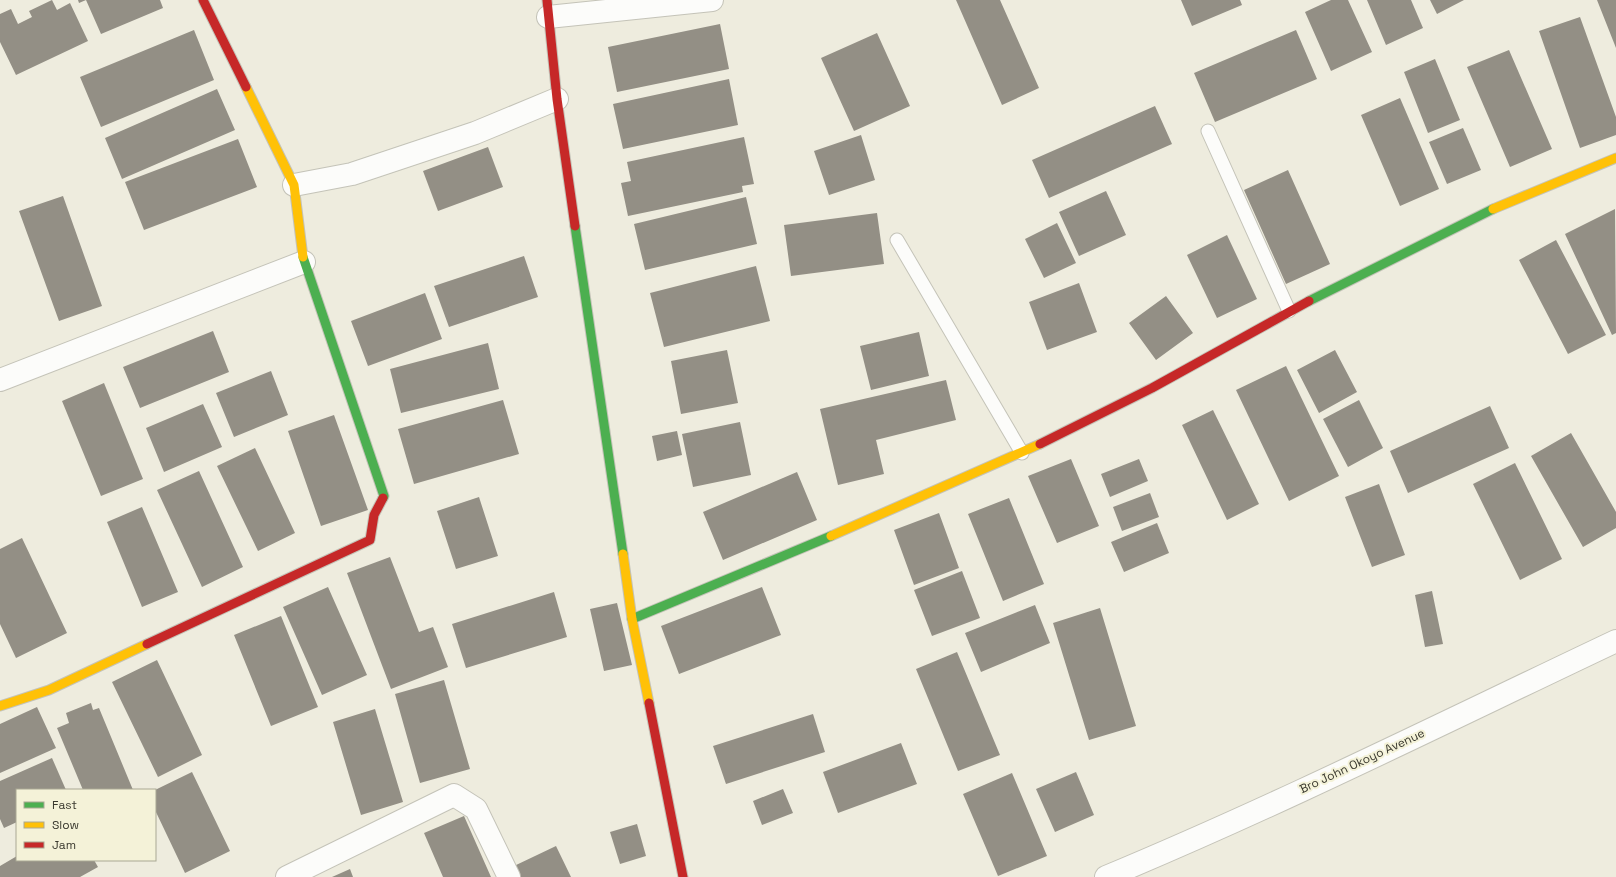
<svg xmlns="http://www.w3.org/2000/svg" width="1616" height="877" viewBox="0 0 1616 877" font-family="'Space Grotesk',sans-serif">
<rect width="100%" height="100%" fill="#eeecde"/>
<path fill="#938f85" d="M52 0 57 10 70 3 88 41 16 75 0 42V14L11 9 18 24 32 17 29 11Z
M78 0H160L163 8 101 34 86 0 79 3Z
M956 0H1000L1039 88 1002 105Z
M1181 0H1240L1242 5 1192 26Z
M1331 0H1348L1372 52 1331 71 1305 12Z
M1367 0H1411L1423 28 1386 45Z
M1430 0H1464L1437 14Z
M1597 0H1616V48Z
M1580 17 1616 117V135L1580 148 1539 31Z
M720 24 729 69 617 92 608 47Z
M194 30 214 80 101 127 80 77Z
M1296 30 1317 79 1215 122 1194 73Z
M877 33 910 106 854 131 821 58Z
M1509 50 1552 149 1510 167 1467 67Z
M1435 59 1460 120 1428 133 1404 72Z
M729 79 738 125 623 149 613 104Z
M217 89 235 130 122 179 105 138Z
M1400 98 1439 189 1400 206 1361 115Z
M1155 106 1172 144 1049 198 1032 160Z
M1463 128 1481 170 1447 184 1429 142Z
M861 135 875 180 829 195 814 151Z
M744 137 754 184 742 186 743 192 628 216 621 183 631 181 627 162Z
M238 139 257 187 144 230 125 182Z
M488 147 503 187 438 211 423 171Z
M1288 170 1330 264 1286 284 1244 190Z
M1106 191 1126 235 1079 256 1059 212Z
M63 196 102 306 59 321 19 211Z
M746 197 757 244 645 270 634 224Z
M1615 209 1616 333 1612 335 1565 234Z
M877 213 884 264 791 276 784 225Z
M1057 223 1076 263 1044 278 1025 239Z
M1227 235 1257 299 1217 318 1187 255Z
M1556 240 1606 335 1568 354 1519 260Z
M524 256 538 297 449 327 434 286Z
M756 266 770 321 664 347 650 293Z
M1079 283 1097 332 1047 350 1029 302Z
M425 293 442 339 368 366 351 321Z
M1166 296 1193 333 1156 360 1129 323Z
M213 331 229 372 140 408 123 367Z
M919 332 929 376 871 390 860 346Z
M488 343 499 389 401 413 390 369Z
M727 350 738 403 681 414 671 361Z
M1335 350 1357 392 1319 413 1297 370Z
M1286 366 1339 476 1289 501 1236 390Z
M271 371 288 415 234 437 216 393Z
M946 380 956 420 876 440 884 474 838 485 820 409Z
M104 383 143 479 101 496 62 401Z
M503 400 519 454 414 484 398 429Z
M1359 400 1383 448 1348 467 1323 419Z
M203 404 222 447 164 472 146 428Z
M1490 406 1509 448 1408 493 1390 451Z
M1213 410 1259 504 1227 520 1182 425Z
M334 415 368 510 321 526 288 431Z
M740 422 751 475 693 487 682 434Z
M677 431 682 455 657 461 652 436Z
M1571 433 1616 512V528L1583 547 1531 456Z
M255 448 295 533 258 551 217 466Z
M1071 459 1099 526 1057 543 1028 476Z
M1139 459 1148 481 1110 497 1101 474Z
M1515 463 1562 559 1520 580 1473 484Z
M199 471 243 567 202 587 157 490Z
M797 472 817 520 723 560 703 512Z
M1379 484 1405 555 1372 567 1345 497Z
M1150 493 1159 517 1122 531 1113 507Z
M479 497 498 556 456 569 437 511Z
M1009 498 1044 584 1003 601 968 514Z
M142 507 178 592 142 607 107 522Z
M939 513 959 568 914 585 894 530Z
M1157 523 1169 553 1124 572 1111 542Z
M22 538 67 633 16 658 0 624V549Z
M390 557 419 632 433 627 448 667 391 689 347 573Z
M962 571 980 618 932 636 914 590Z
M328 587 367 675 322 695 283 607Z
M762 587 781 635 679 674 661 626Z
M1432 591 1443 644 1425 647 1415 595Z
M554 592 567 637 466 668 452 624Z
M617 603 632 665 604 671 590 609Z
M1035 605 1050 643 981 672 965 633Z
M1100 608 1136 726 1089 740 1053 623Z
M281 616 318 707 271 726 234 635Z
M957 652 1000 755 958 771 916 669Z
M157 660 202 755 158 777 112 682Z
M444 680 470 769 420 783 395 694Z
M91 703 93 710 99 708 133 790H83L57 728 69 723 66 713Z
M37 707 56 748 0 773V724Z
M375 709 403 802 361 815 333 722Z
M813 714 825 752 726 784 713 746Z
M901 743 917 784 838 813 823 772Z
M52 758 66 790H17V822L4 828 0 819V781Z
M192 772 230 851 185 873 155 810V790Z
M1076 772 1094 815 1055 832 1036 789Z
M1012 773 1047 856 998 876 963 794Z
M783 789 793 813 762 825 753 801Z
M464 816 491 877H443L424 833Z
M637 824 646 856 620 864 610 832Z
M556 846 571 877H520L514 866Z
M17 856V860H94L98 867 80 877H0V866Z
M350 869 353 877H332Z"/>
<g fill="none" stroke-linecap="round" stroke-linejoin="round">
<defs>
<path id="lane" d="M1208 131 1289 311
M897 240 1022 453"/>
<path id="street" d="M548 17 712 0
M294 185 352 174 475 133 557 99
M0 380 304 262
M287 877 454 795 476 809 509 877
M1106 877C1279 805 1447 721 1616 641"/>
<path id="fast" d="M575 226 623 554
M303 257 384 496 383 498
M1309 301 1493 209
M632 619 831 536"/>
<path id="slow" d="M246 87 294 185 303 257
M1493 209 1616 158
M831 536 1040 444
M623 554 632 619 649 703
M0 706 49 690 147 644"/>
<path id="jam" d="M203 0 246 87
M547 0 557 99 575 226
M1040 444 1152 388 1309 301
M147 644 370 540 374 515 383 498
M649 703 683 877"/>
</defs>
<use href="#lane" stroke="#c4c3b8" stroke-width="15"/>
<use href="#street" stroke="#c4c3b8" stroke-width="24"/>
<use href="#fast" stroke="#c4c3b8" stroke-width="11"/>
<use href="#slow" stroke="#c4c3b8" stroke-width="11"/>
<use href="#jam" stroke="#c4c3b8" stroke-width="11"/>
<use href="#lane" stroke="#fcfcfa" stroke-width="13"/>
<use href="#street" stroke="#fcfcfa" stroke-width="22"/>
<use href="#fast" stroke="#4caf50" stroke-width="9"/>
<use href="#slow" stroke="#ffc107" stroke-width="9"/>
<use href="#jam" stroke="#c62828" stroke-width="9"/>
</g>
<g text-anchor="middle" dominant-baseline="central" stroke-width="4" stroke-linejoin="round" paint-order="stroke">
<g font-size="12" fill="#39382e" stroke="#f4f2d8">
<text transform="translate(1362 761) rotate(-25)">Bro John Okoyo Avenue</text>
</g>
</g>
<rect x="16" y="789" width="140" height="72" fill="#f4f2d8" stroke="#a9a894"/>
<rect x="24" y="802" width="20" height="6" fill="#4caf50" stroke="#a9a894"/>
<text x="52" y="809" font-size="12" fill="#39382e">Fast</text>
<rect x="24" y="822" width="20" height="6" fill="#ffc107" stroke="#a9a894"/>
<text x="52" y="829" font-size="12" fill="#39382e">Slow</text>
<rect x="24" y="842" width="20" height="6" fill="#c62828" stroke="#a9a894"/>
<text x="52" y="849" font-size="12" fill="#39382e">Jam</text>
</svg>
